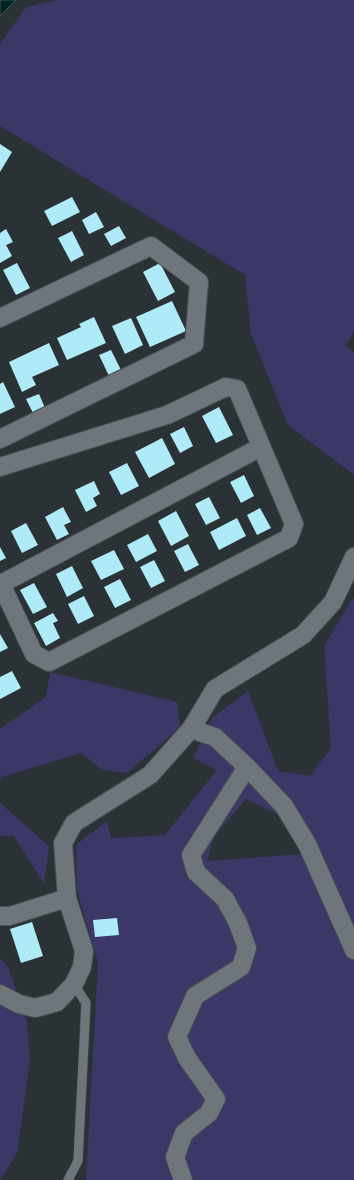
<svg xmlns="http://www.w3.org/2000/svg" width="354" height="1180" viewBox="0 0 354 1180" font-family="Raleway,sans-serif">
<rect width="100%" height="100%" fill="#2b3236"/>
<path fill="#3b3767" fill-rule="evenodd" d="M57 0H354V332L345 346 354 352V475L288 425 251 334 245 275 0 126V44L26 7Z
M354 598V1180H86L98 963 77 890 76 845 107 821 111 838 165 835 217 770 193 758 213 717 248 691 278 771 310 776 331 748 324 646 351 601ZM246 799 289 820 303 854 207 861 215 835Z
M50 672 177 702 180 727 127 773 103 770 81 753 2 777 0 782V729L46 697Z
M0 803 49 846 44 884 14 836H0Z
M0 958 8 967 27 1022 30 1060 17 1153 0 1180Z"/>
<path fill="#002321" stroke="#405959" d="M0 0H16L0 16Z"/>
<path fill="#afeaf8" d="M0 144 12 152 0 172Z
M72 197 80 212 52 226 44 211Z
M96 212 104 227 89 234 82 220Z
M119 226 126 238 111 246 104 234Z
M6 229 13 242 6 245 12 256 0 263V233Z
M72 231 84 255 71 262 58 238Z
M17 263 30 288 16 295 3 270Z
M160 263 175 292 158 301 143 272Z
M172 301 186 331 150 347 136 317Z
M94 317 106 343 67 360 57 338 81 327 79 324Z
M131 318 143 345 125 354 112 326Z
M49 343 59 365 32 377 36 385 22 392 9 362Z
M111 350 121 370 109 376 99 355Z
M3 382 15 407 0 414V384Z
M39 394 45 408 33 413 26 399Z
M219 407 233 435 216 443 202 416Z
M184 427 193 446 180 453 170 434Z
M162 438 175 464 149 478 135 452Z
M127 463 139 486 121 495 109 472Z
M244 475 254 496 241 503 230 482Z
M94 481 100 494 93 498 97 506 86 512 75 490Z
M209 497 220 518 206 525 195 504Z
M63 507 71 522 64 525 69 534 57 540 45 517Z
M260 508 271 528 257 535 247 515Z
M176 511 189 536 171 546 158 521Z
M237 518 246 536 219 550 210 532Z
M26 523 38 545 22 553 11 531Z
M148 534 157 551 136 562 127 545Z
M188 544 199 565 185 572 174 551Z
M0 547 6 558 0 561Z
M114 550 124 569 101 580 91 561Z
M154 560 165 581 151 588 140 567Z
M72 566 83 588 67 597 56 574Z
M120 579 131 600 115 608 104 587Z
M34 583 47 607 33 614 20 590Z
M84 596 94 616 78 624 68 604Z
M53 613 58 621 53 623 60 638 46 646 34 623Z
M0 634 8 648 0 652Z
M12 671 21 688 0 699V677Z
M117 918 119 935 95 937 93 920Z
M32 922 43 956 21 963 10 929Z"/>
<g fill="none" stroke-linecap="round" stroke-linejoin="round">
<defs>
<path id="service" d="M68 1180 78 1161 86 1003 74 984"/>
<path id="minor" d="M0 318 151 246 199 282 194 344 0 439
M0 467 167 415 226 387 237 389 294 524 289 538 49 662 34 654 1 584 261 447
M191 729 215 737 247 767 284 806 307 844 354 950
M0 916H10L67 898
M0 994 19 1004 35 1008 57 1002 74 984 82 967 84 951 67 898 63 843 74 823 150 775 191 729 215 689 303 635 333 602 354 557
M183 1180 175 1157 184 1133 209 1113 216 1099 187 1058 177 1037 195 996 241 967 247 948 238 923 225 899 196 872 191 855 247 767"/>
</defs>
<use href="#service" stroke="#494f53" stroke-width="10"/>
<use href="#minor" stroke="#494f53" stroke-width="20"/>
<use href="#service" stroke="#6e767b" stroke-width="9"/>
<use href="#minor" stroke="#6e767b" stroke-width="18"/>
</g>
</svg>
